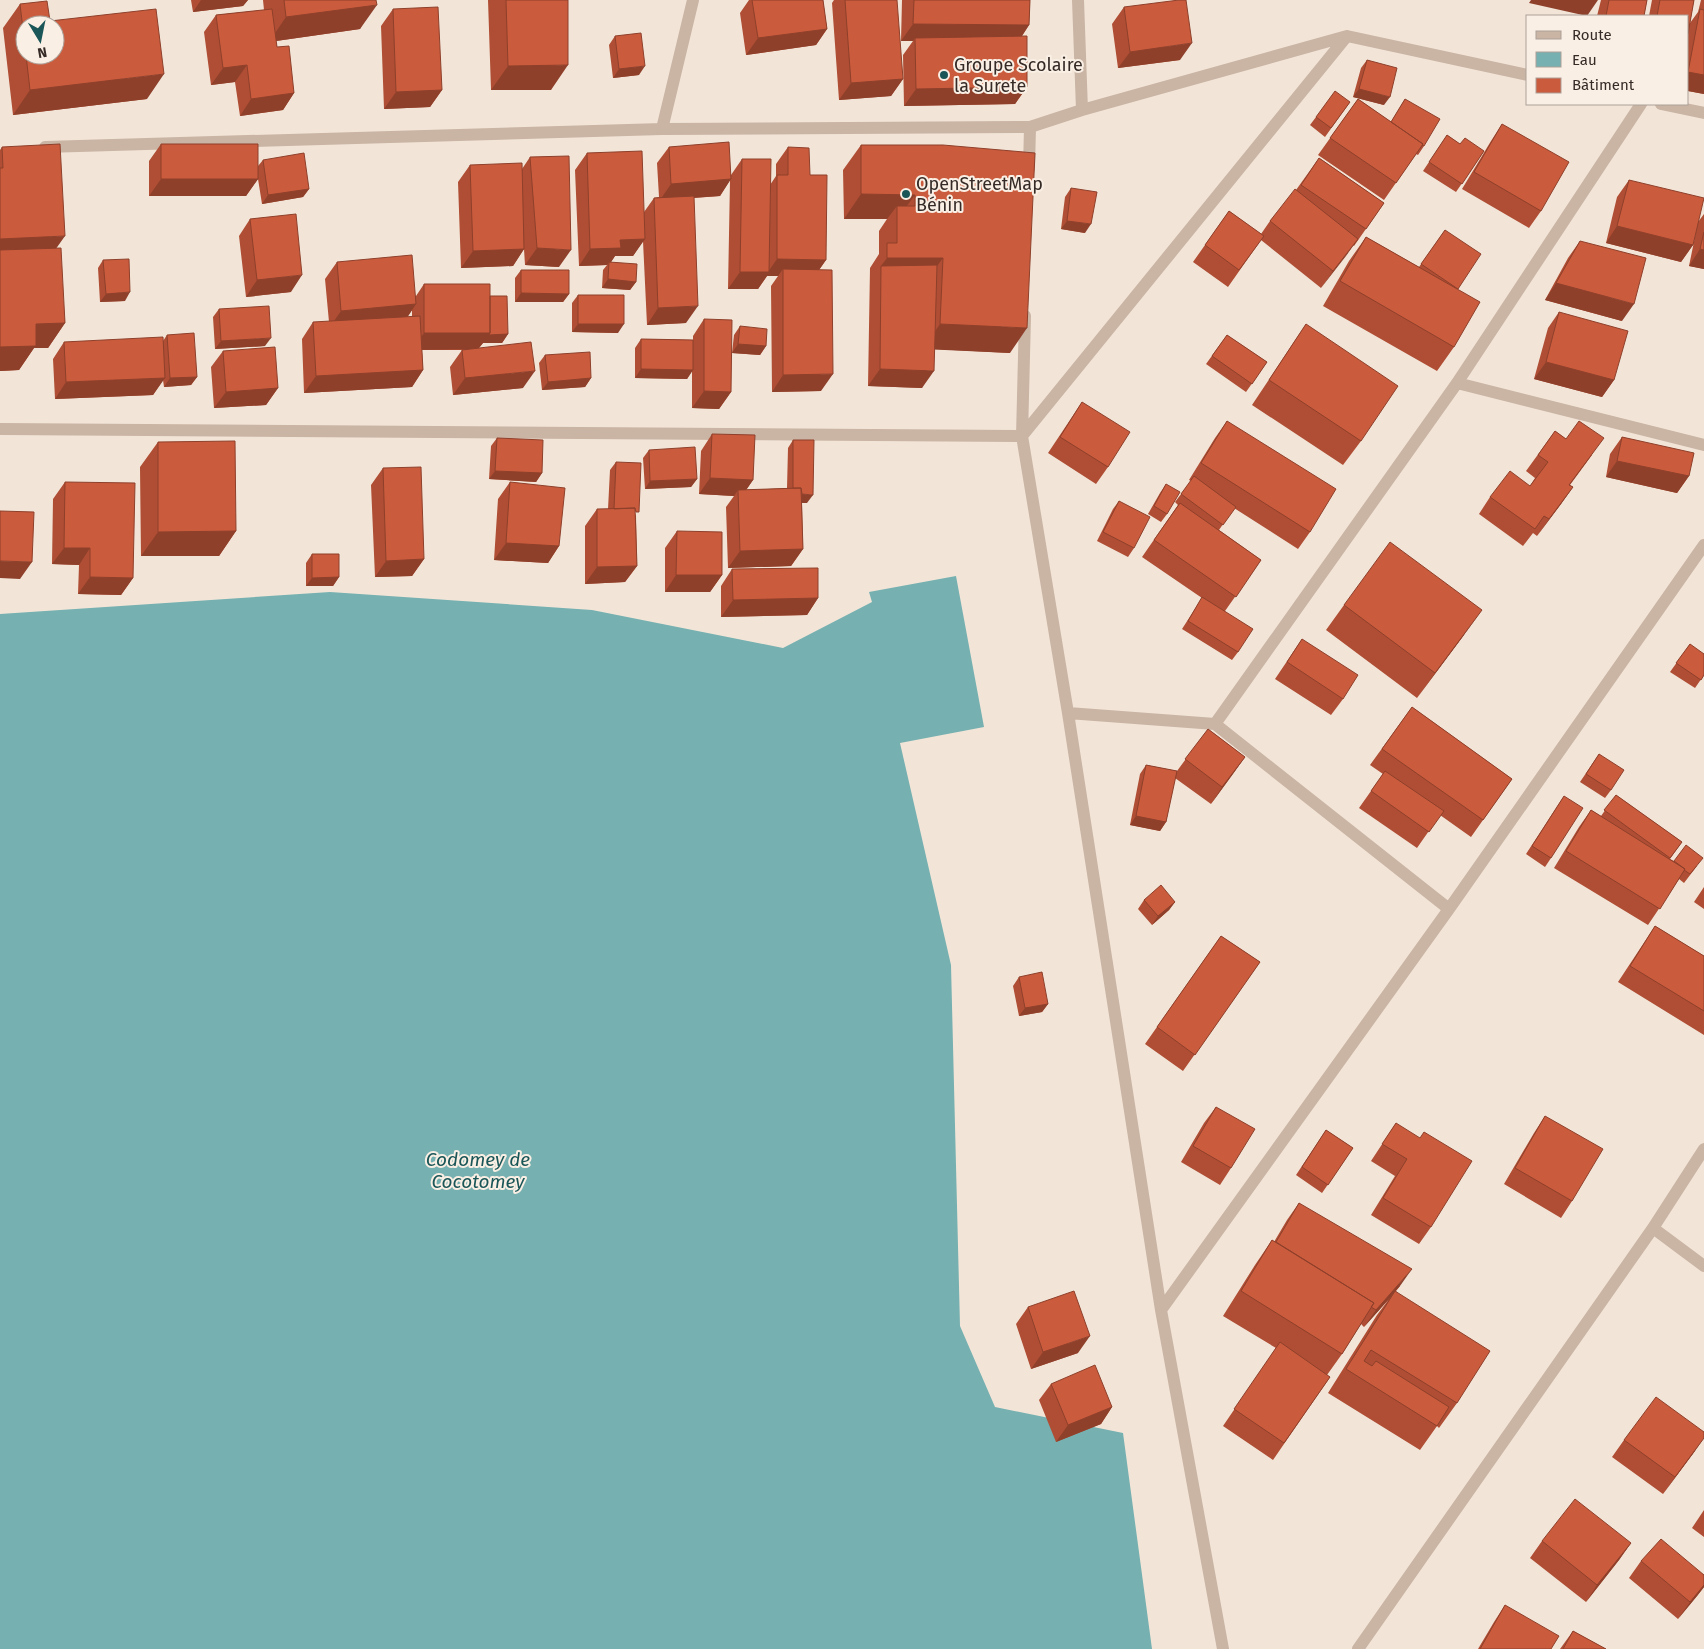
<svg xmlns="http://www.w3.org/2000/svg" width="1704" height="1649" viewBox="0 0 1704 1649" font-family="'Fira Sans',sans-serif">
<rect width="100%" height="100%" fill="#f2e5d8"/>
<path fill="#76b0b0" d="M956 576 984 727 900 743 951 965 960 1326 995 1407 1123 1433 1152 1649H0V614L330 592 592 610 783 648 872 602 869 592Z"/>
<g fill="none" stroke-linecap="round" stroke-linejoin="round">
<path stroke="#cab4a4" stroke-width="12" d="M1078 0 1082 110
M1661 104 1704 113
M662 129 693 0
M45 147 662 129 1030 127 1082 110 1347 36 1528 75
M1029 168 1030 127
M1025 316 1022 436 1068 713 1161 1310 1223 1649
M1457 383 1704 445
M0 429 1022 436
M1022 436 1347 36
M1068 713 1215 724 1449 909
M1215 724 1457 383 1641 104
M1653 1228 1704 1266
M1161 1310 1449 909 1704 545
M1358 1649 1653 1228 1704 1149"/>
</g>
<path fill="#af4e34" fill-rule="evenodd" d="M191 0H248L243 6 193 12Z
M263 0H376L360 29 276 41 277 47 294 93 283 110 240 116 235 82 211 85 204 32 216 15 264 10Z
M488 0H568L551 90H491Z
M749 0H823L827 29 816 45 746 55 740 13Z
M834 0H845L903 79 891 96 839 100 832 3Z
M902 0H1030L1029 25 1022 36 1027 87 1015 104 904 106 903 55 913 41H901Z
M1601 0H1647L1644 16H1597Z
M1652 0H1694L1690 23 1698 12 1701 0H1704V94L1688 91V16H1649Z
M20 4 147 99 13 115 3 28ZM25 25 55 55H25Z
M1124 7 1180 60 1118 68 1112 24Z
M393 9 442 90 430 107 384 109 381 26Z
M615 36 639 75 613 78 609 45Z
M1367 60 1384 105 1353 97 1361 68Z
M1358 99 1391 122 1405 99 1424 146 1418 155 1416 154 1384 200 1318 155Z
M1350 102 1325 137 1310 125 1316 117Z
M1502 124 1541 211 1529 228 1462 189 1491 141Z
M1447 135 1460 144 1484 151 1456 192 1423 171Z
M161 144 258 166 263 160 309 189 303 197 262 204 258 179 246 196H149V161Z
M861 145H943L1010 353 934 349 922 388 868 386 870 268 879 254V231L887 219H844L843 170Z
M2 147 56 248 65 323 48 348H34L19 370 0 371V150Z
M669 147 731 175 742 159 770 185 776 176V164L788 147 810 175 826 260 819 270 821 391 772 392 771 286 778 276H767L758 289H728L730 180 720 196 694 198 686 323 647 325 643 241 633 256H615L611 262 636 282 630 290 602 288 603 270 607 265 579 266 575 170 587 153 644 212 654 198 659 197 657 163Z
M530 157 559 267 525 265 524 249 513 266 461 268 458 182 470 165 522 169Z
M1319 158 1384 203 1354 246 1353 245 1321 288 1261 240 1228 287 1193 262 1229 211 1261 234 1270 221 1296 190Z
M1629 180 1698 222 1704 214V269L1689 266 1697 227 1693 245 1681 262 1606 243 1617 197Z
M1071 188 1085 233 1061 229 1065 197Z
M250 219 291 292 246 297 239 236Z
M1445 230 1457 289 1454 347 1437 371 1323 306 1349 261 1366 237 1419 267Z
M1580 241 1622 321 1545 300 1568 258Z
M103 260 125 301 100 302 98 268Z
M337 262 416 296 424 284 490 296 508 334 502 343H483L479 348 523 388 453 395 450 367 462 350H465H422L423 370 412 387 304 393 302 339 313 322H329L325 279ZM412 310V317H407Z
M521 270 569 294 563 302H515V278Z
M578 295 618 333 572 332V303Z
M219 309 265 346 215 349 213 317Z
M1559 312 1614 380 1602 397 1534 379 1548 328Z
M704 319 731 392 719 409 692 408V371L687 379 635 378V348L641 339 693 340V336Z
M1306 324 1361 441 1343 465 1252 405Z
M740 326 766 346 760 355 732 353 734 335Z
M167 335 197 377 191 385 164 387 163 380 153 395 55 399 53 359 64 342 163 341Z
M1227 335 1267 362 1246 392 1206 364Z
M223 351 278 388 266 405 214 408 211 367Z
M545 355 591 378 585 387 542 390 539 363Z
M1082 402 1108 467 1096 484 1048 453Z
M1227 421 1310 532 1298 549 1234 508 1219 530 1261 560 1225 611 1238 652 1232 660 1182 629 1202 598 1142 557 1178 505 1175 502 1191 481 1189 480 1215 438Z
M1555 431 1566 439 1592 455 1570 485 1573 487 1561 504 1537 536 1533 533 1523 546 1479 514 1490 497 1530 486 1535 478 1526 471Z
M712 434 753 480 746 490 787 488 788 448 793 440 807 503H802L803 549 791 566 728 568 726 507 734 496 699 494 701 451Z
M1622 437 1689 476 1677 493 1606 477 1610 454Z
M497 438 542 473 536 482 489 479 491 446Z
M158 442 236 531 219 556H141L140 467Z
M649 450 697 479 691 487 645 489 643 458Z
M616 462 636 516 637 566 625 582 585 584V526L597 509H608L610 470Z
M383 468 424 559 412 576 375 577 371 485Z
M65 482 133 578 121 595 78 594 79 565 52 564 53 499Z
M510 482 559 546 548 563 494 560 498 499Z
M1166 484 1167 514 1161 522 1148 514 1160 493Z
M1119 501 1134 548 1128 557 1097 541 1113 509Z
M677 531 722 575 710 592H665V548Z
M312 554 339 577 333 586H306V563Z
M732 569 818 598 807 615 721 617V586Z
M1344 605 1464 635 1417 698 1326 630Z
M1302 639 1343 699 1331 715 1275 679Z
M1690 644 1704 675 1695 688 1670 672Z
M1412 707 1512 779 1471 837 1440 815 1417 848 1359 808 1383 774 1370 765Z
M1208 729 1245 757 1211 804 1175 778 1166 822 1160 831 1130 825 1140 774 1146 765 1177 771Z
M1599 754 1611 790 1605 798 1580 782Z
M1616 795 1682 842 1670 859 1674 861 1697 866 1684 883 1679 879 1648 925 1554 868 1579 827 1591 810 1601 816Z
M1564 796 1551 858 1545 867 1526 854Z
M1704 887V909L1694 902Z
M1144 900 1175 902 1169 910 1152 925 1138 909Z
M1655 926 1704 956V1035L1618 982Z
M1221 936 1260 962 1183 1071 1145 1044Z
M1019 977 1048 1004 1042 1012 1019 1016 1013 986Z
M1216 1107 1231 1168 1220 1185 1181 1162 1204 1123Z
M1545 1116 1572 1201 1561 1218 1504 1184 1534 1133Z
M1396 1123 1431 1227 1419 1244 1371 1215 1395 1176 1371 1161Z
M1326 1130 1353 1148 1322 1193 1296 1175Z
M1299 1203 1400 1286 1396 1291 1457 1403 1439 1428 1437 1426 1420 1450 1328 1393 1377 1315 1389 1299 1364 1327 1361 1324 1342 1354 1327 1375 1330 1377 1273 1460 1223 1426 1276 1348 1223 1316 1255 1265 1272 1240 1274 1242 1287 1220Z
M1028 1307 1078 1353 1031 1369 1016 1324Z
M1051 1384 1112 1407 1101 1424 1056 1442 1039 1400Z
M1624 1440 1695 1451 1663 1494 1612 1457Z
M1704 1510V1537L1692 1528Z
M1542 1541 1631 1543 1619 1560 1586 1602 1530 1558Z
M1641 1561 1704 1575V1587L1697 1596 1678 1619 1629 1578Z
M1505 1605 1551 1649H1478L1494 1622Z
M1573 1631 1606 1649H1560Z"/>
<path fill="#8e402b" d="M201 0H248L243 6 193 12Z
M1531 0H1598L1587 16 1529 3Z
M377 5 360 29 269 42 286 17Z
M913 24 1029 25 1018 42 915 38 913 41H901Z
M827 29 816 45 746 55 758 38Z
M1192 43 1180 60 1118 68 1130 52Z
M247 65 235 82 211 85 223 68Z
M568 65 551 90H491L508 66Z
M645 66 639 75 613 78 619 69Z
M1688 72 1704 75V94L1688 91Z
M164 74 147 99 13 115 30 90Z
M903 79 891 96 839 100 851 83Z
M1027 87 1015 104 904 106 916 89Z
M1359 89 1390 97 1384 105 1353 97Z
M442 90 430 107 384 109 396 92Z
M294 93 283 110 240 116 251 99Z
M161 179H258L246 196H149Z
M731 179 720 196 660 200 671 184Z
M309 189 303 197 262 204 268 195Z
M861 194 915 195 897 219V206L887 219H844Z
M1067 221 1091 224 1085 233 1061 229Z
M1617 226 1693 245 1681 262 1606 243Z
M65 236 48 260 0 263V239Z
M645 239 633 256H615L609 265V262L607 265 579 266 590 249 620 240Z
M1358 239 1346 256 1321 288 1333 271Z
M537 248 571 250 559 267 525 265Z
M524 249 513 266 461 268 473 251Z
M1700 249 1704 250V269L1689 266Z
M887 258H943L925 282 881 266Z
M777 259 826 260 814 277 783 269 778 276H767L758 289H728L740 272H768Z
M302 275 291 292 246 297 257 280Z
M608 279 636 282 630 290 602 288Z
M1556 283 1634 304 1622 321 1545 300Z
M130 292 125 301 100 302 106 294Z
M521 293 569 294 563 302H515Z
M416 304 405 321 329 328 341 311Z
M698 306 686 323 647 325 658 308Z
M65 323 48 348H34L19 370 0 371V347L36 324Z
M578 324H624L618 333 572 332Z
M940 324 1027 328 1010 353 923 349Z
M424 333H490L508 334 502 343H483L478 349 412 350Z
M271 338 265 346 215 349 221 341Z
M738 344 766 346 760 355 732 353Z
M1546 362 1614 380 1602 397 1534 379Z
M641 369 693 370 687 379 635 378Z
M880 369 934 371 922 388 868 386Z
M423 370 412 387 304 393 316 376Z
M535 371 523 388 453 395 465 378Z
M833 374 821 391 772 392 783 375Z
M197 377 191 385 164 387 170 378Z
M165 378 153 395 55 399 66 382Z
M591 378 585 387 542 390 548 382Z
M278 388 266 405 214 408 226 392Z
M704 391 731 392 719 409 692 408Z
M1617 461 1689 476 1677 493 1606 477Z
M495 471 542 473 536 482 489 479Z
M710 478 753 480 742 496 738 490 734 496 699 494Z
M697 479 691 487 645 489 650 481Z
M1573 487 1561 504 1537 536 1549 519Z
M793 494 813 495 807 503H787Z
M236 531 219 556H141L158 532Z
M506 543 559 546 548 563 494 560Z
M64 548H90L79 565 52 564Z
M803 549 791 566 728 568 740 551Z
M424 559 412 576 375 577 386 561Z
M0 561 32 562 20 579 0 578Z
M637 566 625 582 585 584 597 567Z
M676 575H722L710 592H665Z
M90 577 133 578 121 595 78 594Z
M339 577 333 586H306L312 578Z
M818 598 807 615 721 617 733 600Z
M1482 610 1464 635 1417 698 1435 673Z
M1245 757 1233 774 1211 804 1222 787Z
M1136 816 1166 822 1160 831 1130 825Z
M1175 902 1169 910 1152 925 1158 916Z
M1048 1004 1042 1012 1019 1016 1025 1008Z
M1412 1269 1400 1286 1391 1296 1395 1291 1389 1299 1364 1327 1376 1310Z
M1090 1336 1078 1353 1031 1369 1043 1352Z
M1112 1407 1101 1424 1056 1442 1068 1425Z
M1704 1438 1695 1451 1663 1494 1675 1477Z
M1631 1543 1619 1560 1586 1602 1597 1585Z
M1704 1585V1587L1697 1596 1678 1619 1690 1602Z"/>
<path fill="#cb5b3d" stroke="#8e402b" d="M284 0H376L377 5 286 17Z
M506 0H568V65L508 66Z
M752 0H823L827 29 758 38Z
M845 0H897L903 79 851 83Z
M914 0H1030L1029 25 913 24Z
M1179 0H1186L1192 43 1130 52 1124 7Z
M1609 0H1647L1644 16H1606Z
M1660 0H1694L1688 34V16H1657Z
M47 1 50 21 156 9 164 74 30 90 26 55H55V25H25V46L20 4Z
M438 7 442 90 396 92 393 9Z
M272 9 277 47 289 46 294 93 251 99 247 65 223 68 216 15Z
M1700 9 1704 10V75L1688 72Z
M641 33 645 66 619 69 615 36Z
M1027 36V87L916 89 915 38Z
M1367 60 1397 68 1390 97 1359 89Z
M1335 91 1350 102 1331 128 1316 117Z
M1358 99 1423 144 1396 183 1330 138Z
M1405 99 1440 119 1424 146 1422 145 1423 144 1391 122Z
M1502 124 1569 162 1541 211 1474 172Z
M1447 135 1460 144 1465 138 1484 151 1462 184 1429 162Z
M729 142 731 179 671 184 669 147Z
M60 144 65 236 0 239V168H3L2 147Z
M161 144H258V179H161Z
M861 145H943L1035 153 1027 328 940 324 943 258H887V243H897V206H915V195L861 194Z
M788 147 809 148 810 175H827L826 260 777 259V175H788Z
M642 151 645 239 620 240 621 248 590 249 587 153Z
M304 153 309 189 268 195 263 160Z
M569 156 571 250 537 248 530 157Z
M1319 158 1384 203 1366 229 1301 185Z
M742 159H771L769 272H740Z
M522 163 524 249 473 251 470 165Z
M1629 180 1704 198 1693 245 1617 226Z
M1071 188 1097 192 1091 224 1067 221Z
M1295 189 1358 239 1333 271 1270 221Z
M694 196 698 306 658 308 654 198Z
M1229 211 1264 236 1239 270 1205 245Z
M296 214 302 275 257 280 250 219Z
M1445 230 1481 254 1458 289 1421 264Z
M1704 232V250L1700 249Z
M1366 237 1480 302 1454 347 1340 281Z
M1580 241 1646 258 1634 304 1556 283Z
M61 248 65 323 36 324V346L0 347V250Z
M412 255 416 304 341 311 337 262Z
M129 259 130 292 106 294 103 260Z
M609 262 637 264 636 282 608 279Z
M937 265 934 371 880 369 881 266Z
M783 269 832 270 833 374 783 375Z
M521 270H569V294L521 293Z
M424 284H490V333H424Z
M578 295H624V324H578Z
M490 296H507L508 334 489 335 490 333Z
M269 306 271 338 221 341 219 309Z
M1559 312 1628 331 1614 380 1546 362Z
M420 316 423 370 316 376 313 322Z
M704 319 732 320 731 392 704 391Z
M1306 324 1398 386 1361 441 1269 380Z
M740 326 767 329 766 346 738 344Z
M194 333 197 377 170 378 167 335Z
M1227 335 1267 362 1252 384 1212 356Z
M163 337 165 378 66 382 64 342Z
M641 339 693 340V370L641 369Z
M531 342 535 371 465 378 462 350Z
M275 347 278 388 226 392 223 351Z
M590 352 591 378 548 382 545 355Z
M1082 402 1130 432 1108 467 1060 437Z
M1227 421 1336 489 1310 532 1201 463Z
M1579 421 1604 438 1569 485 1573 487 1549 519 1544 516 1535 529 1490 497 1510 471 1530 486 1548 462 1538 455 1555 431 1566 439Z
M712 434 755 435 753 480 710 478Z
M1622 437 1694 453 1689 476 1617 461Z
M497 438 543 440 542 473 495 471Z
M793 440H814L813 495 802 494 801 488H793Z
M235 441 236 531 158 532V442Z
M695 447 697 479 650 481 649 450Z
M616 462 641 463 639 512H636L635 508 614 509Z
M421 467 424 559 386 561 383 468Z
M1194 476 1236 507 1223 525 1181 494Z
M65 482 135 483 133 578 90 577V548H64Z
M510 482 565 488 559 546 506 543Z
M1166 484 1180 492 1167 514 1154 506Z
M801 488 803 549 740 551 738 490Z
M1119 501 1150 517 1134 548 1103 532Z
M1180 503 1261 560 1236 597 1154 540Z
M635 508 637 566 597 567V509Z
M0 511 34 512 32 562 0 561Z
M677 531 722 532V575H676Z
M1390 542 1482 610 1435 673 1344 605Z
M312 554H339V577L312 578Z
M818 568V598L733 600 732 569Z
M1202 597 1253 629 1238 652 1188 621Z
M1302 639 1358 675 1343 699 1287 662Z
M1690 644 1704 654V675L1701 680 1676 663Z
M1412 707 1512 779 1483 820 1382 749Z
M1208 729 1245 757 1222 787 1185 759Z
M1599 754 1624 770 1611 790 1586 774Z
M1146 765 1177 771 1166 822 1136 816Z
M1385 771 1444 811 1429 832 1371 791Z
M1616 795 1682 842 1670 858 1604 810Z
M1564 796 1583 808 1551 858 1532 846Z
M1591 810 1685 869 1660 909 1566 851Z
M1686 845 1703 858 1690 874 1684 870 1685 869 1674 861Z
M1161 885 1175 902 1158 916 1144 900Z
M1655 926 1704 956V1011L1630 966Z
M1221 936 1260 962 1195 1055 1157 1027Z
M1042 972 1048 1004 1025 1008 1019 977Z
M1216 1107 1255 1129 1231 1168 1193 1146Z
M1545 1116 1603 1149 1572 1201 1515 1168Z
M1396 1123 1420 1138 1424 1132 1472 1161 1431 1227 1383 1198 1407 1159 1382 1144Z
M1326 1130 1353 1148 1328 1185 1302 1167Z
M1299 1203 1412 1269 1376 1310 1371 1307 1374 1303 1276 1242Z
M1272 1240 1374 1303 1342 1354 1241 1291Z
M1074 1291 1090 1336 1043 1352 1028 1307Z
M1395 1291 1490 1351 1457 1403 1371 1350 1364 1361 1372 1366 1376 1361 1449 1407 1437 1426 1346 1369Z
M1280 1342 1330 1377 1284 1443 1234 1409Z
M1095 1365 1112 1407 1068 1425 1051 1384Z
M1656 1397 1704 1432V1438L1675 1477 1624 1440Z
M1575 1499 1631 1543 1597 1585 1542 1541Z
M1661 1539 1704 1575V1585L1690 1602 1641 1561Z
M1505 1605 1559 1636 1551 1649H1480Z
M1573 1631 1606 1649H1563Z"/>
<g fill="#1a5658" stroke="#faefe4" stroke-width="2">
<circle cx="944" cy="75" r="5"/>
<circle cx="906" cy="194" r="5"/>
</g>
<g text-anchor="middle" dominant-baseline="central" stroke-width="4" stroke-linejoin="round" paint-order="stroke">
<g font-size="18" fill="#352a26" stroke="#faefe4" text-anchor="start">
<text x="954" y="65">Groupe Scolaire<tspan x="954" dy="21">la Surete</tspan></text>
<text x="916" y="184">OpenStreetMap<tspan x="916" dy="21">Bénin</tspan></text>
</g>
<g font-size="19" font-style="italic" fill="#1a5658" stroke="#faefe4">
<text x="478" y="1159">Codomey de<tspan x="478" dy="22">Cocotomey</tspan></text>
</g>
</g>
<rect x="1526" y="15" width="162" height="90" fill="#faefe4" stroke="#aba098"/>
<rect x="1536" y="31" width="25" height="8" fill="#cab4a4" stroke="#aba098"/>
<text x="1572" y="40" font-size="15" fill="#352a26">Route</text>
<rect x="1536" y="52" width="25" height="15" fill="#76b0b0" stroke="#aba098"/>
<text x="1572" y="65" font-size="15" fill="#352a26">Eau</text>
<rect x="1536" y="78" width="25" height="15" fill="#cb5b3d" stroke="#aba098"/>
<text x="1572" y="90" font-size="15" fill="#352a26">Bâtiment</text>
<g transform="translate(40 40) rotate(170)"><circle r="24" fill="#faefe4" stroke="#aba098"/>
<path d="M0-4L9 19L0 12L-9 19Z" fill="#1a5658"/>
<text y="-8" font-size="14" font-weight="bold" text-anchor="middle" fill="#352a26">N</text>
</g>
</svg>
